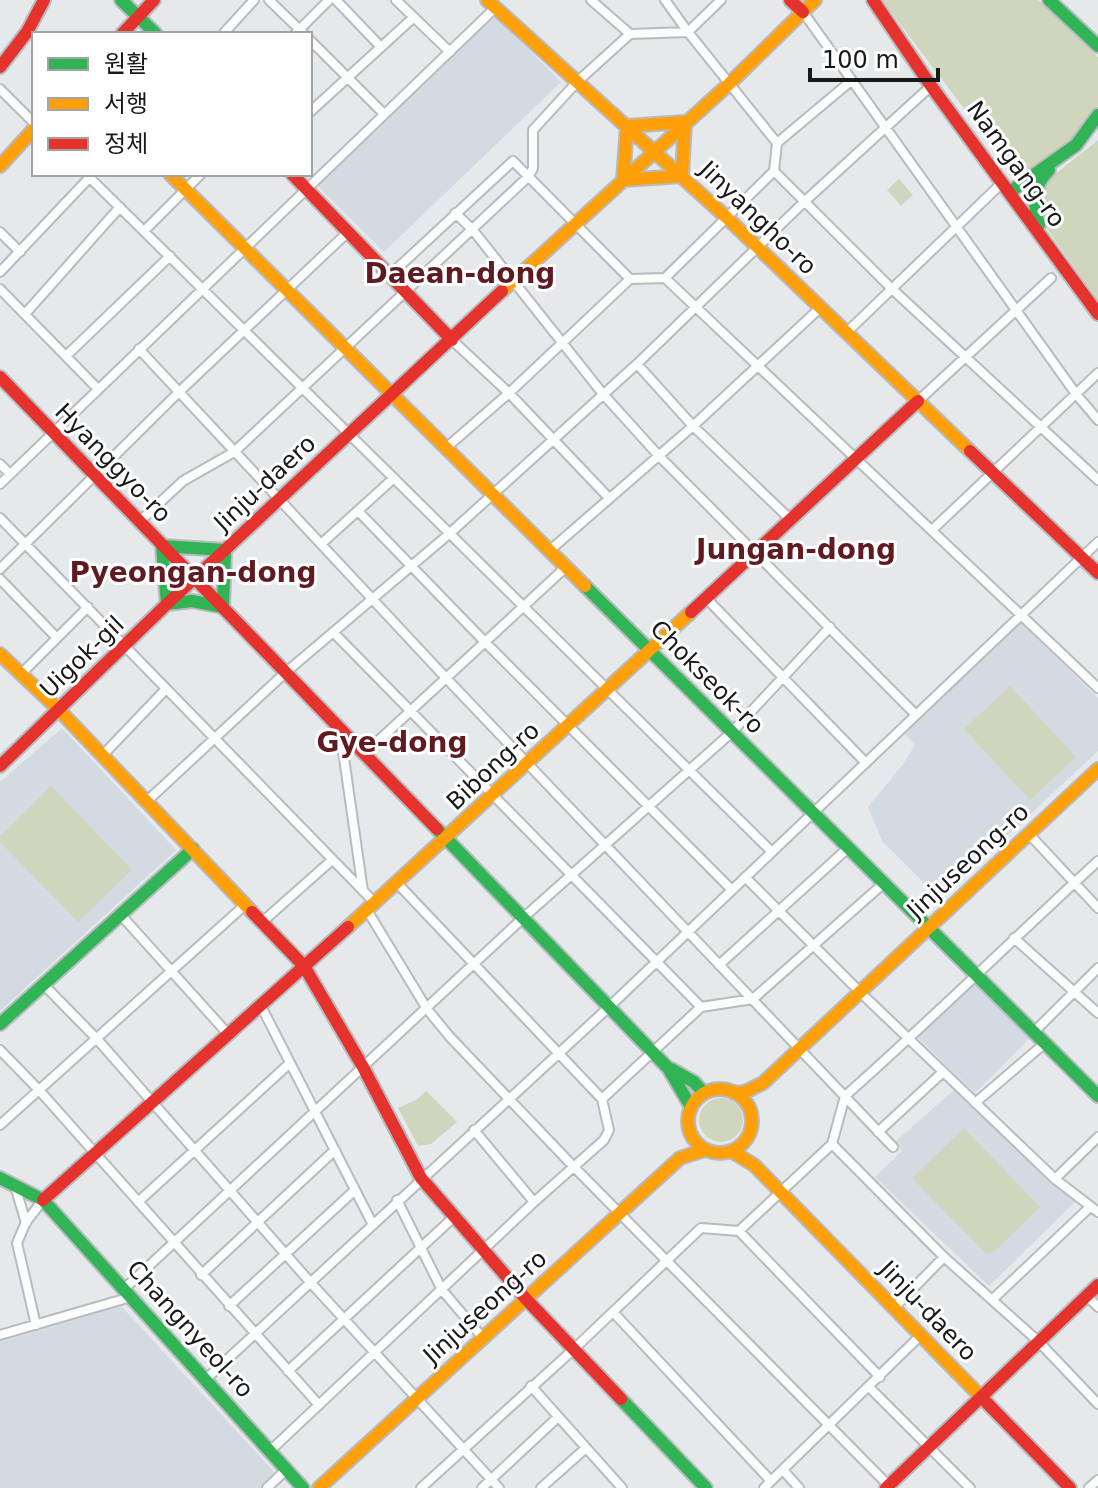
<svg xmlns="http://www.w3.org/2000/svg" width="1098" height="1488" viewBox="0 0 1098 1488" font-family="'DejaVu Sans','Noto Sans KR',sans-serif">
<rect width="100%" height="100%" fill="#e6e9ec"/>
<path fill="#d3dae2" d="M497 18 561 82 384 252 317 185 318 179 485 20Z
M1021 623 1098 698V751L940 899 882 841 868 807 904 763 915 745 903 732Z
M62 728 176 850 0 1011V782Z
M968 976 974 977 1033 1035 975 1093 911 1031Z
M956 1088 1079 1198 989 1286 875 1177 902 1151 895 1142Z
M121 1306 276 1474 261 1488H0V1342Z"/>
<path fill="#d0d6be" d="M882 0H1038L1098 57V105L1075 141 1019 177C1000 167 1003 165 993 147Z
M1098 140V301L1043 223 1038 192 1054 175Z
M899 179 913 195 901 206 887 190Z
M1010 686 1076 757 1030 800 964 729Z
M51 786 132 870 78 922 0 842V836Z
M426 1091 457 1122 431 1144 418 1146 398 1108 416 1100Z
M699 1120a22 22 0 1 1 44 0a22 22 0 1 1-44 0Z
M964 1128 1040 1207 995 1251 986 1254 912 1178Z"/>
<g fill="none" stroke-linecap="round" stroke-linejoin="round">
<defs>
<path id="street" d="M269 0 304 34
M336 0 381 47
M396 0 450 52
M591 0 630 34
M665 0 688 32 777 143
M803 12 1076 394 1098 420
M688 32 721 0
M223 34 254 0
M295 34 329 0
M630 34 688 32
M310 40 384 114
M0 89 34 123
M310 112 414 17
M774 171 891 288 1098 480
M86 174 772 852
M455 213 472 229 603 394 659 456 916 715
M144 231 201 174
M0 232 20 252
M0 272 92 175
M390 275 513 161 630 279
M665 278 1098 688
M0 289 98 389
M25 314 120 207
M846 333 1003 182
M452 340 509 393 609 498
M139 349 446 678 893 1147
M66 356 170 256
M637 364 693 426 791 520
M918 401 1051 278
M446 448 509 393 630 279 665 278 774 171 777 143 851 81
M0 464 10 474
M0 484 495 8
M358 511 485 642 732 890
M0 518 375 903
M139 522 183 481 234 452 529 176 533 168V130L577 82 630 34
M932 530 1098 373
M321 544 394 478
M549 551 693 426 820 308
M0 569 179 392 348 232
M0 579 56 637
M706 598 866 763
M333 632 701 1007
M20 675 88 607
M340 730 363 891
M364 754 566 567
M102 756 166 689
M146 802 285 673 449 534 637 364 804 202 931 86
M1029 834 1098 908
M745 877 860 992 1055 1179 1098 1212
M367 910 427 1009 450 1037 573 1166 891 1488
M120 914 228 1034
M261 923 332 860
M1014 938 1098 1013
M719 965 848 848
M44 985 97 1039 310 1282 499 1488
M261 1006 372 1223
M1034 1032 1098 968
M0 1050 39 1090 319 1405
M845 1096C931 1020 1013 939 1098 861
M602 1099 701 1007 753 999 884 883
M975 1103 1045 1043
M0 1125 245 905
M474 1130 534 1202
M878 1132 943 1072
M832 1144 944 1257 1039 1342 1098 1404
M1055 1179 1098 1137
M15 1186 26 1223
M397 1200 442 1290 483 1338
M138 1202 290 1063
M739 1231 880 1377
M201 1275 335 1150
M124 1289 523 918 731 733 830 627
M1087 1296 1098 1307
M993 1299 1090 1207
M229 1306 355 1190
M894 1308 944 1257
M613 1312 771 1481
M36 1325 17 1243 26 1222 43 1200
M0 1335 131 1297
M288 1371 455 1216
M206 1379 609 1007 1098 542
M531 1386 622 1488
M870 1388 970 1488
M271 1450 534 1202 604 1140 609 1130 602 1099 397 883
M783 1470 799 1488
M267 1488 287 1469
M421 1488 574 1349 701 1228 739 1231 832 1144 845 1096
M482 1488 558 1417
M541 1488 586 1448
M764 1488 921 1335
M1089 1488 1098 1480"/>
<path id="fast" d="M121 0 156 34
M1049 0 1098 46
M1010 192 1076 145 1098 115
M1039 225C1033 203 1032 187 1049 170
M162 546 225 550 223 607 192 601 167 604Z
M585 586 1098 1096
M437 829 668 1068 691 1107
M0 1024 193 849
M671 1069 694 1082 704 1093
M0 1178 43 1200 303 1488
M621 1399 706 1488"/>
<path id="slow" d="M487 0 726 217 970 451
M685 122 682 176 623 180 627 126Z
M0 166 34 129
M170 174 585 586
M502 291 729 84 815 0
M0 654 59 710 252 912
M348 927 691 612
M688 1121a32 32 0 1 1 64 0a32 32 0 1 1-64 0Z
M734 1093 745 1092 763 1083 1098 769
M731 1151 754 1165 987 1403
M319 1488 680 1158 705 1150"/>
<path id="jam" d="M790 0 803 12
M873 0 931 86 1098 314
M122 34 154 0
M0 67 27 32 44 0
M292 174 452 340
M0 377 437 829
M970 451 1098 573
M691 612 918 401
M0 766 167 604 502 291
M252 912 304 966 363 1067 421 1178 526 1299 621 1399
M43 1200 348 927
M987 1403 1070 1488
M886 1488 1098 1285"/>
</defs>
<use href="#street" stroke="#b8bbbd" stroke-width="12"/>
<use href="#fast" stroke="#b8bbbd" stroke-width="16"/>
<use href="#slow" stroke="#b8bbbd" stroke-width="16"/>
<use href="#jam" stroke="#b8bbbd" stroke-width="16"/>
<use href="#street" stroke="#fbfcfc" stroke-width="8"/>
<use href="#fast" stroke="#30b455" stroke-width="12"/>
<use href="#slow" stroke="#ff9f0a" stroke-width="12"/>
<use href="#jam" stroke="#e5322d" stroke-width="12"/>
</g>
<g text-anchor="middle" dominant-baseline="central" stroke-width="6" stroke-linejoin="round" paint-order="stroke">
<g font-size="24" fill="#17191b" stroke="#fff">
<text transform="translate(1016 164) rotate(54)">Namgang-ro</text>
<text transform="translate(758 218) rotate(44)">Jinyangho-ro</text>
<text transform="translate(113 463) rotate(46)">Hyanggyo-ro</text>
<text transform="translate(265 483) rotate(-43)">Jinju-daero</text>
<text transform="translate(82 657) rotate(-44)">Uigok-gil</text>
<text transform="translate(707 677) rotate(45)">Chokseok-ro</text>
<text transform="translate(493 766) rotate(-43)">Bibong-ro</text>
<text transform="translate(968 861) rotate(-43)">Jinjuseong-ro</text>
<text transform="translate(485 1307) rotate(-42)">Jinjuseong-ro</text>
<text transform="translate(928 1311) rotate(46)">Jinju-daero</text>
<text transform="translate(190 1329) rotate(48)">Changnyeol-ro</text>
</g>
<g font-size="28" font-weight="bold" fill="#601b22" stroke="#fff">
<text x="460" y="273">Daean-dong</text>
<text x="796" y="549">Jungan-dong</text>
<text x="193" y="572">Pyeongan-dong</text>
<text x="392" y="742">Gye-dong</text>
</g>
</g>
<rect x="32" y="32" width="280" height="144" fill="#ffffff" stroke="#a2a3a4" stroke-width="2"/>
<rect x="48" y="58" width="40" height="12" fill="#30b455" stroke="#a2a3a4" stroke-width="2"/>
<text x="104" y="72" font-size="24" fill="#17191b">원활</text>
<rect x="48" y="98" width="40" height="12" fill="#ff9f0a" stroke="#a2a3a4" stroke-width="2"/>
<text x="104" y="112" font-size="24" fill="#17191b">서행</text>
<rect x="48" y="138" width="40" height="12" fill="#e5322d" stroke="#a2a3a4" stroke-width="2"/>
<text x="104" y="152" font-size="24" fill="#17191b">정체</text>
<path d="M810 68v12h128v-12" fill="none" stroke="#17191b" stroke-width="4"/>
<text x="822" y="68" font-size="24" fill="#17191b" stroke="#ffffff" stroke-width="6" paint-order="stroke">100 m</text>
</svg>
